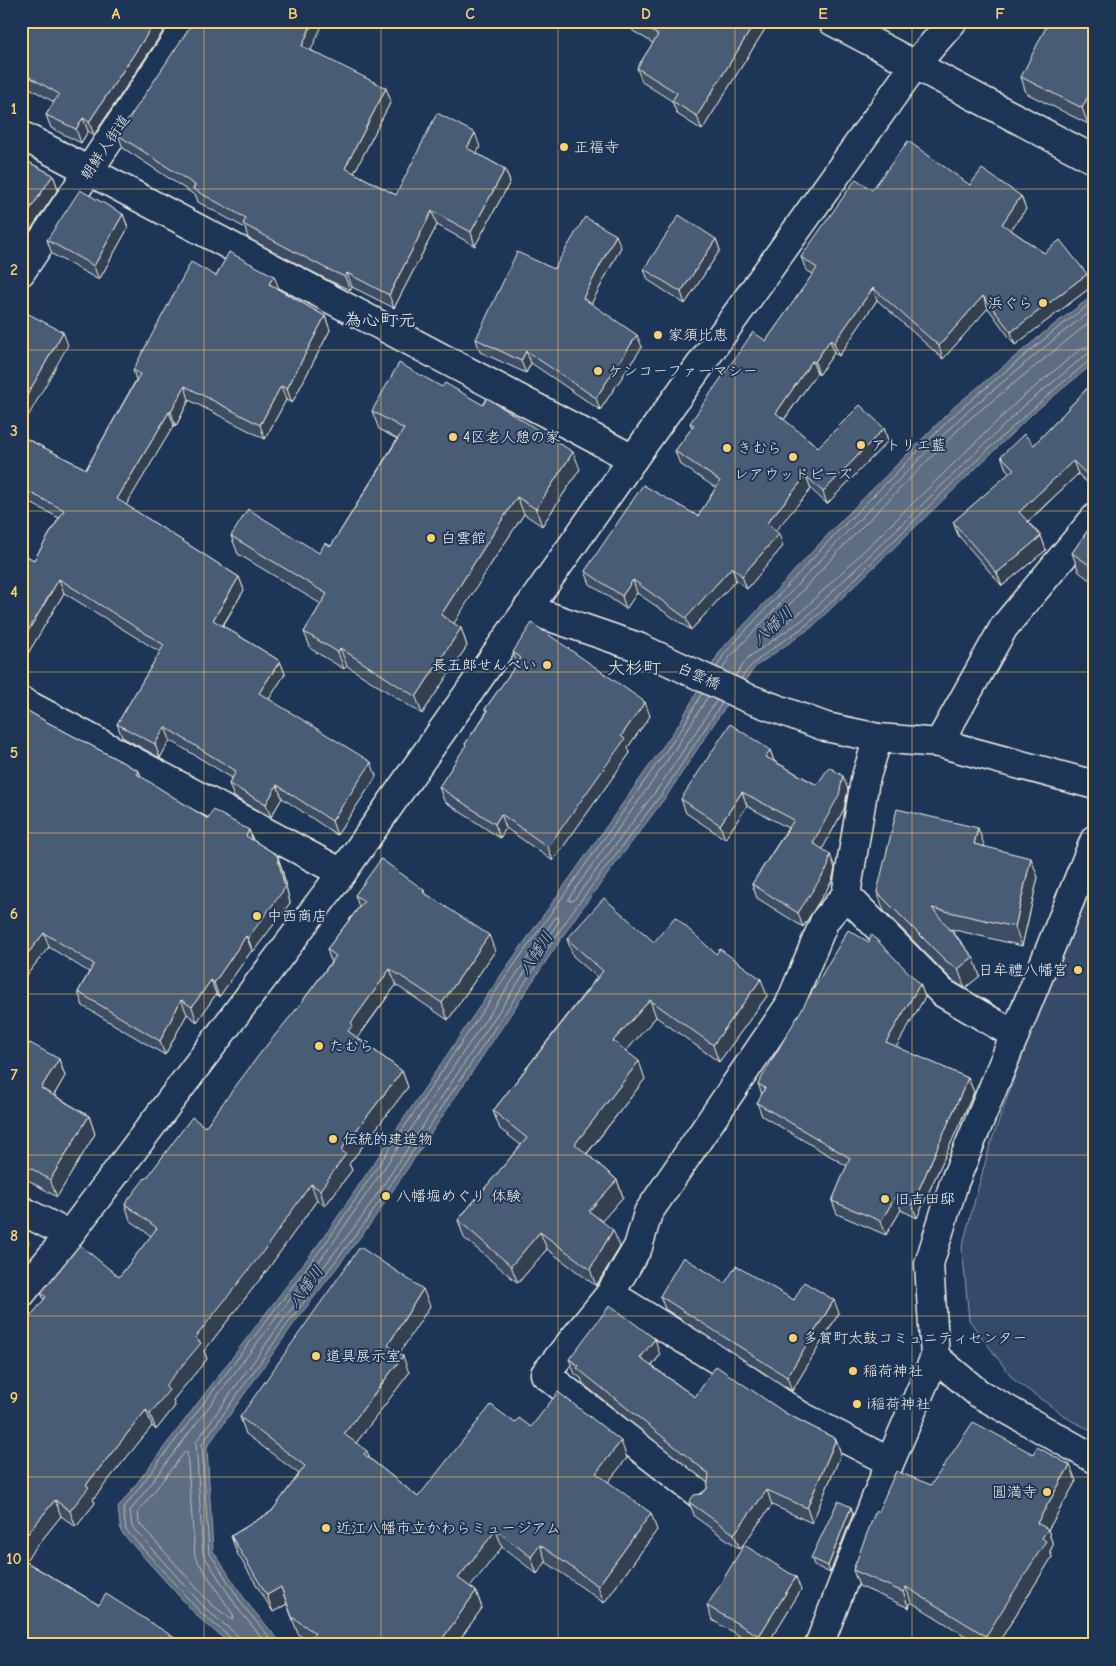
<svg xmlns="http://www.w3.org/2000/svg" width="1116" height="1666" viewBox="0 0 1116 1666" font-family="'Comic Neue','Klee One',sans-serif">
<rect width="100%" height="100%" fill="#1d3557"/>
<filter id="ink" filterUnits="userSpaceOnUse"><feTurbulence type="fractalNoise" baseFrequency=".02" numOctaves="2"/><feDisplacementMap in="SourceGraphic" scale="10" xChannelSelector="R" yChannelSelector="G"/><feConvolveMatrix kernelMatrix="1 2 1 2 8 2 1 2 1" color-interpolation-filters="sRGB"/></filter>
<g filter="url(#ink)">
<path fill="#354a67" stroke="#949ea8" d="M1095 846V1432L1072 1421 1014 1380 969 1320 962 1247 990 1145 1092 862Z"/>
<path fill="#5e6d82" stroke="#9aa2ab" d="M1095 294V362L1032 414 812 627 756 666 719 716 668 794 577 915 371 1223 295 1322 207 1447 213 1551 248 1604 283 1645H231L198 1617 121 1532 118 1508 326 1234 501 975 679 724 720 651 835 527 954 407 1051 327Z"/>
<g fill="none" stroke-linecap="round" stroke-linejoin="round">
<path stroke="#b8bcbf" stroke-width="1" d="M1095 318 967 421 849 540 764 632V635L767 636 801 612 1019 400 1082 348 1095 345
M717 667 724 654 839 530 958 411 1054 331 1095 300
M722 670 729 658 844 535 962 416 1058 336 1095 308
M735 676 749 657 805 618 1024 406 1086 355 1095 352
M741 678C761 650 794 638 819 614 908 528 994 438 1090 360L1095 358
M708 696C667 767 615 831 569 898V901H573L659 787 717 700
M187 1452 195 1557 234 1616 232 1620 211 1604 139 1523 138 1512 184 1453Z
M234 1645 232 1639 201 1613 126 1530 123 1509 330 1237 505 978 683 727 702 693
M240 1645 237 1635 206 1609 132 1527 130 1511 335 1240 555 918 558 917 559 921 362 1217 286 1316 196 1442 203 1554 239 1610 268 1645
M276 1645 244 1607 209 1552 202 1444 291 1319 367 1220 572 912 664 791 722 703"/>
<defs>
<path id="minor" d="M832 21 1095 160
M21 135 633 459
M21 272 189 21
M21 701 342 873
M878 738 865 780 846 895 943 993 1015 1035
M939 743 1004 627 1095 518
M21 1210 69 1235
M610 1294 721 1362 801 1416 890 1462
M935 1357 978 1393 1095 1459
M700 1495 545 1374 610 1294 638 1247 648 1213 789 1006 825 920 846 895
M819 1645 890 1462 935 1357 929 1264 954 1183 1095 839"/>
<path id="tertiary" d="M527 609 638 647 745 697 826 727 878 738 939 743 1095 785
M21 1294 69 1235 342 873 633 459 914 66 953 21"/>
</defs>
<use href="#minor" stroke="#f4f1e8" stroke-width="31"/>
<use href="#tertiary" stroke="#f4f1e8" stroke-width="31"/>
<use href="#minor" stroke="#1d3557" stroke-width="28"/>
<use href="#tertiary" stroke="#1d3557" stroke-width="28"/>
</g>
<path fill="#3e4e64" stroke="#f4f1e8" d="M21 21H170L94 135 88 131 81 143 51 128 46 115 54 102 21 83Z
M628 21H770L702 130 677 114 672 101 642 82 637 68 653 43 633 31 629 22Z
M1095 21V111L1088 124 1026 93 1021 77Z
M311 50 391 101 354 173 396 195 480 147 476 153 505 169 510 182 475 246 437 225 394 308 352 287 350 290 330 281 248 238 245 228 198 202 196 196 123 148 118 135Z
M21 158 53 175 58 189 25 238 22 237 21 239Z
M970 185 1026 209 1011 230 1044 253 1087 274 1091 287 1015 345 988 308 943 359 877 300 839 356 834 353 819 375 817 373 784 420 818 447 884 428 888 441 827 504 811 489 775 531 783 546 747 589 736 580 691 630 637 593 626 609 590 584 585 571 698 516 716 488 680 464 675 451 692 428 690 423 766 341 813 274 806 270 801 257 872 190Z
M123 214 128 228 99 280 52 254 47 240Z
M716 239 720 250 685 304 648 280 644 269Z
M621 247 591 304 642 347 600 410 531 363 526 373 480 352 476 339 554 269Z
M216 276 278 289 325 316 330 330 292 403 286 400 265 439 189 400 176 426 174 425 126 505 239 577 244 590 223 626 280 661 285 674 269 699 376 776 374 780 337 835 282 798 271 817 234 797 229 784 232 778 170 740 160 758 122 737 117 724 160 652 64 593 21 665V553L34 560 59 518 21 498V436L86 469 136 380 133 370Z
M1095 380V490L1078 474 1028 522 1041 536 1046 550 1002 586 958 535 953 522 1010 473 1006 469 1001 456 1034 445Z
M372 411 580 469 542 526 524 514 491 564 453 624 461 628 467 646 422 714 347 666 344 669 311 649 304 632 321 604 238 554 231 536 319 553 331 546 397 439 379 429Z
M1095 520V584L1079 572 1072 553Z
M513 652 650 716 628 747 630 753 553 861 506 828 500 838 444 801 439 787 466 746 465 744 486 713 485 709 517 664Z
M21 707 45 721 139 771 141 777 208 819 249 830 253 840 277 855 282 869 290 903 253 952 252 950 219 997 216 994 197 1022 187 1014 165 1055 83 1006 78 992 89 972 49 947 21 982Z
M770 750 774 761 817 785 848 790 844 809 822 849 835 868 832 881 803 927 757 898 752 884 788 828 747 806 725 839 686 813 681 799Z
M985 847 1038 877 1022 946 951 929 973 957 980 976 965 988 953 981 884 911 877 892Z
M424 890 425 893 495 951 448 1020 396 985 358 1038 402 1071 408 1087 349 1164 352 1170 325 1206 317 1200 268 1269 204 1351 207 1359 173 1400 175 1406 156 1430 152 1426 93 1499 95 1503 76 1527 61 1516 25 1561 99 1605 186 1645H21V1328L44 1300 41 1293 119 1277 151 1236 130 1220 125 1204 146 1179 205 1127 299 1006 331 962 327 949 359 907 355 895Z
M567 939 654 942 716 954 767 996 719 1062 656 1017 626 1051 645 1079 587 1154 617 1180 623 1197 602 1221 620 1247 596 1286 547 1249 518 1283 464 1238 458 1220 521 1145 500 1129 493 1111 597 977 573 956Z
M920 984 925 997 896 1047 968 1078 974 1092 917 1218 901 1210 886 1235 837 1214 832 1201 847 1166 762 1116 757 1103 762 1094 758 1084Z
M21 1057 59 1059 65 1076 54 1095 89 1116 95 1134 57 1197 21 1176Z
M725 1283 794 1300 839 1313 792 1391 665 1309 660 1296Z
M430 1306 399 1353 409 1373 356 1443 369 1458 418 1497 515 1423 531 1427 627 1458 608 1482 657 1530 604 1603 546 1562 537 1574 502 1547 470 1587 476 1591 482 1608 456 1645H313L298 1634 287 1604 273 1612 237 1553 231 1536 272 1511 299 1474 246 1434 240 1417Z
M660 1355 652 1366 695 1397 787 1414 836 1439 841 1454 812 1523 772 1505 740 1549 695 1517 689 1502 707 1489 708 1483 583 1384 581 1378 575 1374 569 1359Z
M1076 1481 1048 1530 1053 1545 1050 1551 1052 1557 997 1645H980L911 1602 909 1608 859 1586 853 1570 878 1512 931 1485Z
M853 1514 830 1573 814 1565 811 1558Z
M801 1590 767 1645H755L712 1620 707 1606Z"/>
<path fill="#324051" stroke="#f4f1e8" d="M156 21H170L94 135 89 122Z
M313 21H324L307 59 302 46Z
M756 21H770L702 130 697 116Z
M1095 83V111L1088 124 1082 108Z
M386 88 391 101 350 181 345 168Z
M83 118 88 131 81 143 76 129Z
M475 133 480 147 472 162 467 148Z
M505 169 510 182 475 246 471 232Z
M53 175 58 189 25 238 21 229V223Z
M1021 196 1026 209 1006 236 1002 224Z
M432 211 437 225 394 308 389 295Z
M123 214 128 228 99 280 94 266Z
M616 235 621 247 588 310 583 298Z
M716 239 720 250 685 304 681 292Z
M347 273 352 287 350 290 345 277Z
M1087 274 1091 287 1015 345 1011 332Z
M274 276 279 289 269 284Z
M873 288 877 300 839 356 834 343Z
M983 296 988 308 943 359 939 346Z
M325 316 330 330 292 403 287 389Z
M63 332 68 345 21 429V406Z
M637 335 642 347 600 410 596 398Z
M830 340 834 353 819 375 815 362Z
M526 351 531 363 526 373 521 361Z
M812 361 817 373 780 425 776 413Z
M185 386 189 400 176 426 171 412Z
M281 386 286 400 265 439 260 425Z
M169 412 174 425 122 512 117 499Z
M884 428 888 441 827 504 823 492Z
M573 452 580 469 542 526 536 509Z
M1073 461 1078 474 1024 525 1019 512Z
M806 476 811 489 771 536 767 523Z
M1095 477V486L1092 479Z
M517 497 524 514 491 564 448 633 441 615 485 546Z
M779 534 783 546 747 589 742 576Z
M1041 536 1046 550 1002 586 997 573Z
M732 567 736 580 691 630 686 618Z
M239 577 244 590 218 633 213 620Z
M59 579 64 593 21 665V643Z
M633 580 637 593 626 609 622 596Z
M461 628 467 646 422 714 416 697Z
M340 648 347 666 344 669 338 652Z
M280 661 285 674 264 707 259 693Z
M645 702 650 716 628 747 630 753 553 861 548 847 621 736Z
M165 727 170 740 160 758 155 744Z
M770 750 775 764 766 757Z
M371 762 376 776 374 780 337 835 332 821Z
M139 771 144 785 137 774Z
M843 776 848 790 844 809 818 857 813 843Z
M277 785 282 798 271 817 266 804Z
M742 792 747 806 725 839 720 825Z
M501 814 506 828 500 838 495 824Z
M978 828 985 847 974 844Z
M249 830 254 844 246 836Z
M830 854 835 868 832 881 803 927 798 913Z
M277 855 282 869 290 903 253 952 248 938Z
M1031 858 1038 877 1022 946 1015 927Z
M44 933 49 947 21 982V962Z
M489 935 495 951 448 1020 442 1003Z
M246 936 252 950 219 997 214 983Z
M973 957 980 976 965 988 958 969Z
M390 969 396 985 357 1038 348 1031 351 1023Z
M761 979 767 996 719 1062 713 1045Z
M211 980 216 994 197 1022 192 1007Z
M920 984 925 997 891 1056 886 1042Z
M181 1000 187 1014 165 1055 160 1041Z
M650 1000 656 1017 619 1059 613 1041Z
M59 1059 65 1076 48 1105 41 1088Z
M639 1061 645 1079 581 1161 575 1144Z
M402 1071 408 1087 349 1164 352 1170 325 1206 320 1190 341 1150Z
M968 1078 974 1092 917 1218 912 1205Z
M89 1116 95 1134 57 1197 50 1180Z
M617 1180 623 1197 595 1229 589 1211Z
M311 1184 317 1200 268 1269 204 1351 207 1359 173 1400 175 1406 156 1430 150 1414 165 1386 195 1338Z
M896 1196 901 1210 886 1235 881 1221Z
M22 1226 29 1243 21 1253V1228Z
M613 1230 620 1247 596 1286 590 1269Z
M540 1232 547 1249 518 1283 511 1266Z
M423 1289 430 1306 394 1362 388 1345Z
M834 1300 839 1313 792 1391 787 1377Z
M655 1339 660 1355 646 1373 640 1358Z
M403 1356 409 1373 350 1451 344 1434Z
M146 1410 152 1426 93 1499 95 1503 76 1527 70 1511 86 1485Z
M836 1439 841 1454 812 1523 807 1508Z
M621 1441 627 1458 602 1490 596 1473Z
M367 1451 373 1468 364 1454Z
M1070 1465 1076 1481 1048 1530 1053 1545 1050 1551 1052 1557 997 1645H989L986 1636 1037 1523Z
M767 1490 772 1505 740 1549 734 1534Z
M55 1500 61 1516 21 1566V1542Z
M851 1507 853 1514 830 1573 828 1566Z
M651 1513 657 1530 604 1603 598 1586Z
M496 1530 502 1547 464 1595 458 1578Z
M540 1545 546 1562 537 1574 531 1557Z
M796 1577 801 1590 767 1645H762L759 1636Z
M281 1587 287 1604 273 1612 267 1595Z
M906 1587 911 1602 909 1608 903 1592Z
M476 1591 482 1608 456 1645H438Z"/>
<path fill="#485b74" stroke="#f4f1e8" d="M21 21H156L89 122 83 118 76 129 46 115 59 94 21 72Z
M194 21H313L302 46 386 88 345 168 396 195 437 113 475 133 467 148 505 169 471 232 432 211 389 295 347 273 345 277 325 268 243 224 246 218 193 189 195 185 118 135Z
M634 21H756L697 116 672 101 677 93 637 68 658 35Z
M1049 21H1095V83L1082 108 1021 77Z
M908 141 970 185 982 169 1021 196 1002 224 1044 253 1060 240 1087 274 1011 332 983 296 939 346 873 288 834 343 830 340 815 362 812 361 776 413 818 447 860 405 884 428 823 492 806 476 767 523 779 534 742 576 732 567 686 618 633 580 622 596 585 571 643 485 698 516 720 481 675 451 694 425 690 423 753 332 766 341 817 268 801 257 856 179 872 190Z
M21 158 53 175 21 223Z
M80 190 123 214 94 266 47 240Z
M679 215 716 239 681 292 644 269Z
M585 217 616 235 583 298 637 335 596 398 526 351 521 361 476 339 517 252 554 269Z
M229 252 274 276 269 284 325 316 287 389 281 386 260 425 185 386 171 412H169L117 499 239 577 213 620 280 661 259 693 371 762 369 766 332 821 277 785 266 804 229 784 236 771 165 727 155 744 117 724 164 645 59 579 21 643V553L34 560 64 510 21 488V436L86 469 140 374 133 370 191 262 216 276Z
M21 310 63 332 21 406Z
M399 363 442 387 445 383 483 405 487 398 573 452 536 509 517 497 485 546 441 615 461 628 416 697 340 648 338 652 304 632 327 594 231 536 248 509 319 553 325 543 331 546 404 429 372 411Z
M1095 380V477L1092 479 1073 461 1019 512 1041 536 997 573 953 522 1014 469 1001 456 1024 434 1034 445Z
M1095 520V569L1072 553Z
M532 623 645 702 621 736 625 739 548 847 501 814 495 824 439 787 466 745 465 744 488 711 485 709 521 658 513 652Z
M21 707 45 721 139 771 137 774 208 819 213 810 249 830 246 836 277 855 285 888 248 938 246 936 214 983 211 980 192 1007 181 1000 160 1041 78 992 94 964 44 933 21 962Z
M730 724 770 750 766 757 817 785 829 767 843 776 839 795 813 843 830 854 828 867 798 913 752 884 794 820 742 792 720 825 681 799Z
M897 809 978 828 974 844 1031 858 1015 927 932 908 973 957 958 969 946 961 877 892Z
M381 859 424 890 423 892 489 935 442 1003 390 969 351 1023 353 1025 348 1031 402 1071 341 1150 346 1154 320 1190 311 1184 262 1253 195 1338 201 1343 165 1386 169 1390 150 1414 146 1410 86 1485 89 1487 70 1511 55 1500 21 1542V1328L46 1297 41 1293 80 1245 119 1277 157 1228 125 1204 145 1178 146 1179 192 1117 205 1127 262 1051 299 1006 336 956 327 949 364 901 355 895Z
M604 898 654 942 675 917 716 954 720 949 761 979 713 1045 650 1000 613 1041 639 1061 575 1144 617 1180 589 1211 613 1230 590 1269 540 1232 511 1266 458 1220 527 1138 493 1111 603 971 567 939Z
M848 930 869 942 871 934 920 984 886 1042 968 1078 912 1205 896 1196 881 1221 832 1201 850 1158 757 1103 765 1088 758 1084Z
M30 1043 59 1059 41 1088 89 1116 50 1180 21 1162V1057Z
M360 1247 423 1289 388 1345 403 1356 344 1434 367 1451 364 1454 418 1497 491 1405 515 1423 519 1418 531 1427 558 1392 621 1441 596 1473 651 1513 598 1586 540 1545 531 1557 496 1530 458 1578 476 1591 438 1645H324L312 1636 315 1633 292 1617 281 1587 267 1595 231 1536 272 1511 305 1466 240 1417Z
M683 1257 725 1283 736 1266 794 1300 804 1282 834 1300 787 1377 660 1296Z
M610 1305 655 1339 640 1358 695 1397 716 1366 787 1414 836 1439 807 1508 767 1490 734 1534 689 1502 694 1495 701 1494 707 1489 709 1474 577 1368 579 1366 569 1359Z
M973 1422 1033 1454 1037 1447 1070 1465 1037 1523 1048 1529 1042 1538 1046 1541 986 1636 906 1587 903 1592 853 1570 876 1510 878 1512 896 1471 931 1485Z
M838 1501 851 1507 828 1566 811 1558Z
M744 1545 796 1577 759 1636 707 1606Z
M21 1559 99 1605 106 1594 186 1645H21Z"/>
</g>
<path fill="none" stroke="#ffd166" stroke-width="1" stroke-opacity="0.55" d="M204 21V1645M381 21V1645M558 21V1645M735 21V1645M912 21V1645M21 189H1095M21 350H1095M21 511H1095M21 672H1095M21 833H1095M21 994H1095M21 1155H1095M21 1316H1095M21 1477H1095"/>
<g fill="#ffd166" stroke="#1d3557" stroke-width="2">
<circle cx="564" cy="147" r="5"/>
<circle cx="1043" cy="303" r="5"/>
<circle cx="658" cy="335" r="5"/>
<circle cx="598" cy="371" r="5"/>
<circle cx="453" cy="437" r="5"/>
<circle cx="861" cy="445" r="5"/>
<circle cx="727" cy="448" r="5"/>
<circle cx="793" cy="457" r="5"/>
<circle cx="431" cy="538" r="5"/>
<circle cx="547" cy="665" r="5"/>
<circle cx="257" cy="916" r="5"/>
<circle cx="1078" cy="970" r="5"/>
<circle cx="319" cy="1046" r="5"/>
<circle cx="333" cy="1139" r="5"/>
<circle cx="386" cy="1196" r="5"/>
<circle cx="885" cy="1199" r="5"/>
<circle cx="793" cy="1338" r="5"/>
<circle cx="316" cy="1356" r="5"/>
<circle cx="853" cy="1371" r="5"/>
<circle cx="857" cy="1404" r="5"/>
<circle cx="1047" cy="1492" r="5"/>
<circle cx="326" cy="1528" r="5"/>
</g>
<g text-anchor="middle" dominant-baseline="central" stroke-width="4" stroke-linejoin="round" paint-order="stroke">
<g font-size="15" fill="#f4f1e8" stroke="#1d3557">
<text transform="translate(105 147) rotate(-56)">朝鮮人街道</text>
<text transform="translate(699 676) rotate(24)">白雲橋</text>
</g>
<g font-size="15" fill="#f4f1e8" stroke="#1d3557" text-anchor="start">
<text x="574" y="147">正福寺</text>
<text x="1033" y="303" text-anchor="end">浜ぐら</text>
<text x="668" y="335">家須比恵</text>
<text x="608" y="371">ケンコーファーマシー</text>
<text x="463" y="437">4区老人憩の家</text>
<text x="871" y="445">アトリエ藍</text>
<text x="737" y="448">きむら</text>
<text x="793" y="474" text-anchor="middle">レアウッドビーズ</text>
<text x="441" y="538">白雲館</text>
<text x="537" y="665" text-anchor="end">長五郎せんべい</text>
<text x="267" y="916">中西商店</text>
<text x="1068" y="970" text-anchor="end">日牟禮八幡宮</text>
<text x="329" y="1046">たむら</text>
<text x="343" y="1139">伝統的建造物</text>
<text x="396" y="1196">八幡堀めぐり 体験</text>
<text x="895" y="1199">旧吉田邸</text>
<text x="803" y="1338">多賀町太鼓コミュニティセンター</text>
<text x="326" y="1356">道具展示室</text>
<text x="863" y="1371">稲荷神社</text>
<text x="867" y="1404">i稲荷神社</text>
<text x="1037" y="1492" text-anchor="end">圓満寺</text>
<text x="336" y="1528">近江八幡市立かわらミュージアム</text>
</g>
<g font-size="16" font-style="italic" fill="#c0c3c4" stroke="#1d3557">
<text transform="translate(773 626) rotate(-43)">八幡川</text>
<text transform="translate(536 953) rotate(-56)">八幡川</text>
<text transform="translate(306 1287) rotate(-54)">八幡川</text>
</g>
<g font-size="18" fill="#f4f1e8" stroke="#1d3557">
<text x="380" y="320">為心町元</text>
<text x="634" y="668">大杉町</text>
</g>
</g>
<rect width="1116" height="1666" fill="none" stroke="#1d3557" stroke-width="55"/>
<rect x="28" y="28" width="1060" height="1610" fill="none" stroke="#ffd166" stroke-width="2"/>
<g font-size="16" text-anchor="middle" font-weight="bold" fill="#ffd166">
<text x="116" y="19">A</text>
<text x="293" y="19">B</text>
<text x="470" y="19">C</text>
<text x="646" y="19">D</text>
<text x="823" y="19">E</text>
<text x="1000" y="19">F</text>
<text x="14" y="114">1</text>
<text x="14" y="275">2</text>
<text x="14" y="436">3</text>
<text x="14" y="597">4</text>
<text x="14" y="758">5</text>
<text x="14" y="919">6</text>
<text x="14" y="1080">7</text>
<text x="14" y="1241">8</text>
<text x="14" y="1403">9</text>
<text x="14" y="1564">10</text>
</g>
</svg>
